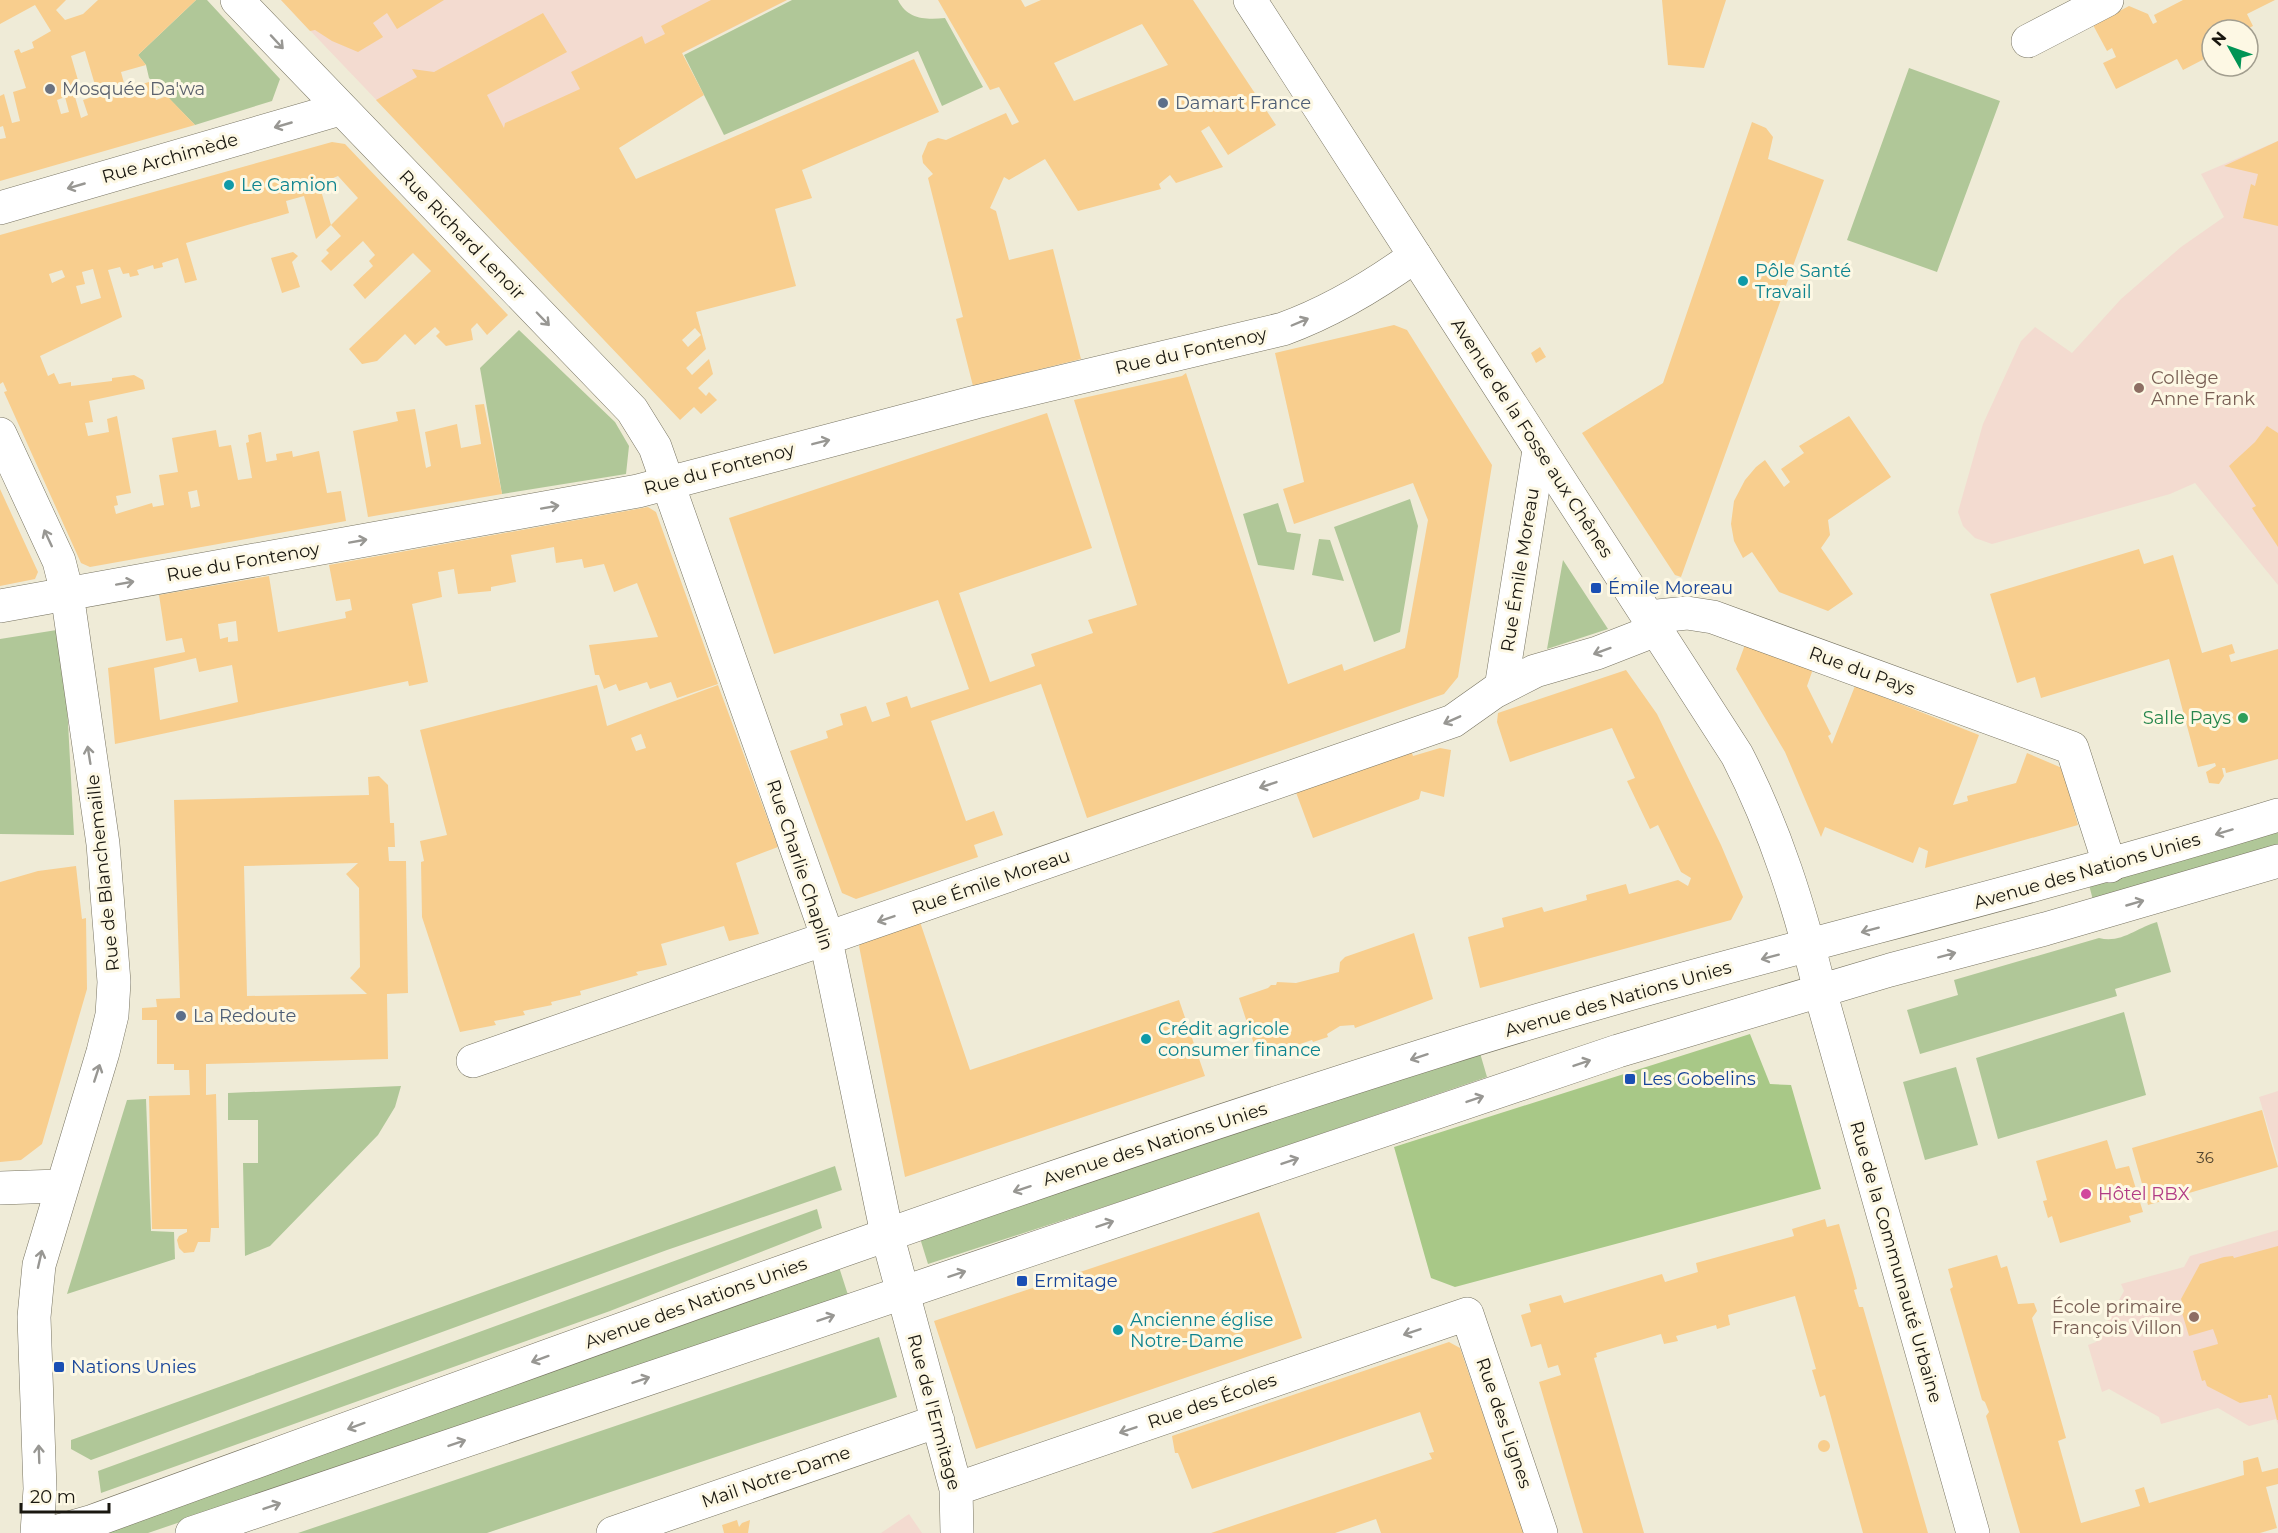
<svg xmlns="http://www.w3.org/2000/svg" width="2278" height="1533" viewBox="0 0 2278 1533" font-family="Montserrat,sans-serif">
<rect width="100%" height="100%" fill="#efebd7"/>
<path fill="#f3dbd0" d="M281 0H787L446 173Z
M2278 141V585L2195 483 2170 494 1992 544 1975 538 1963 526 1958 512 1983 424 2021 341 2035 327 2072 353 2121 299 2181 247 2224 217 2201 174Z
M2278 1091V1161L2259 1097Z
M2278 1230V1425L2276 1419 2249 1426 2218 1408 2161 1424 2159 1417 2109 1389 2102 1392 2088 1345 2096 1342 2124 1291 2121 1284 2184 1267 2190 1256Z
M909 1514 922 1533H881Z"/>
<path fill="#b0c798" d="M196 0H207L280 79 272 101 195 125 149 78 146 65 138 55Z
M792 0H898C907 19 925 20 945 18L983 87 942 106 918 51 724 135 684 55Z
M1909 68 2000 101 1937 272 1847 240Z
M519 330 615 422 629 446 626 474 502 494 480 368Z
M1410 499 1418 526 1400 632 1374 642 1334 527Z
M1278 503 1287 532 1301 534 1294 570 1258 565 1243 514Z
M1319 539 1330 540 1344 581 1312 575Z
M1563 560 1608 629 1547 649Z
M63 629 74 835 0 834V639Z
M2278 830V846L2093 900 2089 885Z
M2157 922 2171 972 2115 989 2117 996 1920 1054 1907 1010 1958 995 1954 980 2099 938C2121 944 2138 927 2157 922Z
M2124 1012 2146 1095 1998 1139 1976 1058Z
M1480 1053 1487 1077 1165 1187 928 1264 919 1235Z
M1956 1067 1978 1145 1925 1160 1903 1082Z
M401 1086 395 1107 378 1135 270 1246 245 1256 243 1163H258V1120H228V1093Z
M146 1099 151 1231 174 1232 175 1259 67 1294 127 1100Z
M835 1166 842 1190 667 1250 91 1460 71 1449V1440Z
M817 1209 822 1228 610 1311 101 1493 98 1471Z
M838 1264 848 1295 148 1533H100Z
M879 1337 897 1397 487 1533H298Z"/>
<path fill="#a8c887" d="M1750 1034 1770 1084 1791 1085 1821 1189 1455 1287 1431 1278 1394 1147Z"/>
<path fill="#f8ce8e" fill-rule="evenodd" d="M0 0H66L56 10 65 20 83 14 98 0H196L138 55 146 65 121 72 127 94 135 91 133 87 152 81 158 87 153 89 156 100 167 96 195 125 0 181V139L6 138 3 126 0 127V96L4 94 12 123 20 121 13 92 26 88 14 51 19 49 21 53 34 48 32 42 51 31 35 5 0 24ZM85 51 98 95 83 100 88 115 81 118 73 90 80 87 71 56ZM65 97 69 112 61 114 57 100Z
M281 0H444L397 29 387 13 373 23 383 37 358 52 332 41 315 30 310 31Z
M711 0H787L682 53 704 95 619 148 636 179 914 59 939 112 802 170 812 198 775 209 796 286 696 312 706 349 686 368 692 375 709 359 713 374 698 388 706 396 709 392 717 400 701 414 694 407 680 420 376 100 417 77 412 69 434 72 543 13 567 52 487 95 504 128 505 123 580 89 571 72 642 36 645 44 665 34 661 26ZM695 328 701 335 688 347 682 340Z
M938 0H1021L1025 7 1041 0H1193L1276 125 1228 155 1209 126 1201 131 1223 167 1176 183 1170 175 1159 184 1161 189 1078 211 1045 159 1009 180 1004 177 990 208 996 211 1009 260 1053 249 1081 359 973 386 956 319 963 317 928 178 933 174 923 163 922 156 928 142 938 138 946 140 1006 113 1012 125 1019 122 999 87 990 90ZM1142 24 1168 65 1074 101 1054 63Z
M1662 0H1726L1704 68 1668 65Z
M2183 0H2275L2247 14 2253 26 2245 30H2212V47L2207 50 2210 56 2183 70 2177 59 2116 89 2103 63 2116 57 2112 48 2107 51 2093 25 2129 6 2148 14 2153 24 2157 22 2154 15Z
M1752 122 1766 128 1773 137 1768 159 1824 180 1681 577 1675 575 1582 433 1663 383Z
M2278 141V226L2243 218 2251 184 2255 186 2258 174 2224 166Z
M332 142 345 144 508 315 487 335 477 323 471 329 473 340 446 346 436 336 440 332 435 327 415 345 405 334 377 361 362 364 349 349 431 271 413 253 365 299 353 285 373 266 369 261 375 255 363 241 331 271 321 261 329 253 326 250 341 236 331 225 358 198 338 176 319 184 331 225 316 239 304 196 286 201 289 213 186 243 197 280 185 283 178 258 162 263 163 267 154 269 153 265 137 270 139 275 130 277 129 273 123 274 120 267 108 270 122 317 40 356 48 376 54 373 59 384 71 382V386L112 381V378L134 375 143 380 145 389 89 401 93 422 85 423 88 436 109 432 107 419 117 416 131 493 116 496 118 505 114 506 116 514 152 503 153 507 164 505 159 475 178 472 172 438 216 430 219 447 231 445 238 480 252 478 246 443 249 442 248 435 261 432 266 462 277 460 276 454 292 451 293 457 319 451 327 493 341 491 346 521 90 567 81 563 4 392 7 391 3 382 0 384V235ZM93 269 101 298 81 304 76 286 85 284 82 272ZM62 270 65 277 52 283 49 274ZM197 490 200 506 191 508 188 492Z
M293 252 298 256 292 262 300 287 282 293 271 258Z
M1394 325 1407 330 1492 465 1458 677 1444 694 1087 818 1041 684 931 721 966 821 994 811 1003 835 974 845 978 857 856 899 842 893 790 751 828 738 826 731 843 725 840 714 866 706 872 722 890 716 886 703 907 696 911 708 969 689 938 600 774 654 729 518 1047 413 1092 548 959 593 990 682 1035 666 1031 654 1093 633 1088 620 1137 605 1074 400 1182 376 1186 373 1288 684 1342 664 1344 671 1405 648 1428 520 1413 483 1294 524 1283 489 1304 482 1275 353Z
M1540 347 1546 357 1536 363 1531 353Z
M484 404 502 494 368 517 353 431 398 421 396 412 415 409 426 468 431 466 425 432 457 424 461 448 481 444 475 405Z
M1849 416 1891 477 1828 520 1830 535 1821 548 1853 594 1828 611 1779 592 1752 552 1743 558 1734 541 1731 524 1734 501 1745 480 1756 467 1765 460 1784 487 1790 482 1781 469 1804 453 1799 446Z
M2267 426 2278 433V547L2252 508 2256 506 2229 466 2255 442Z
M0 489 38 572 35 579 0 586Z
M648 507 656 512 718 684 677 698 671 682 650 689 647 682 619 691 616 684 604 689 599 675H595L589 645 658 637 637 583 614 592 604 564 584 568 582 559 556 563 554 547 511 555 516 582 491 587V591L458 594 454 569 438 572 442 597 412 604 428 682 409 686 408 681 115 744 108 668 185 652 182 638 166 641 159 595 269 576 278 632 346 618 345 612 352 610 350 599 336 601 329 565ZM236 621 238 641 228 642V637L220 639 218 624ZM196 658 199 672 232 665 238 702 160 720 154 668Z
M2139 549 2144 564 2173 555 2202 653 2232 644 2235 653 2229 655 2231 662 2278 649V759L2226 773 2225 768H2222L2224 776 2219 784 2209 783 2206 772 2216 766 2215 763 2198 767 2169 659 2041 698 2035 677 2017 683 1990 594Z
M1746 642 1813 669 1807 686 1831 734 1828 736 1832 744 1855 686 1979 735 1953 805 1968 801 1967 796 2016 783 2027 753 2062 768 2078 825 1925 868 1928 851 1919 847 1913 863 1825 827 1821 837 1785 752 1736 669Z
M1626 670 1657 714 1721 845 1743 897 1731 920 1480 988 1468 937 1504 927 1502 918 1542 907 1544 912 1587 900 1586 895 1626 884 1629 894 1678 880 1688 886 1691 878 1681 872 1658 825 1650 829 1627 781 1635 778 1612 728 1510 762 1497 722 1498 713Z
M597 685 607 726 718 685 778 847 736 863 759 934 729 941 724 926 661 944 667 965 636 972 638 975 580 991 581 995 551 1002 552 1005 523 1011 525 1015 494 1021 496 1025 460 1032 422 917 421 862 424 861 420 841 447 835 420 730ZM641 734 646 748 636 751 631 738Z
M1410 747 1413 756 1440 748 1451 750 1444 797 1421 791 1419 799 1313 838 1294 787Z
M379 776 388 785 390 823H394L395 847H388L389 861H406L408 993 387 994 388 1059 206 1064V1095L216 1094 219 1228H211L210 1242H198L194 1252 184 1253 179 1248 177 1240 179 1236 187 1232V1229H152L149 1096 190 1095 189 1070H174V1064H157V1020H142V1008L157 1007 156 999 180 998 174 800 369 795 368 777ZM358 863 346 874 359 888 360 967 350 978 367 994 247 996 244 866Z
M76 866 82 919 86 918 87 989 42 1144 21 1160 0 1162V882L38 871Z
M918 916 970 1070 1179 1000 1205 1076 905 1177 859 946 866 933Z
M1414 933 1433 999 1355 1028 1354 1025 1340 1026 1327 1034 1328 1037 1313 1042 1312 1040 1285 1049 1283 1044 1257 1053 1239 998 1268 988 1271 985H1276L1277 982 1296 983 1339 972 1340 962 1345 957Z
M2262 1110 2278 1167 2148 1205 2132 1148Z
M2107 1140 2116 1169 2129 1166 2143 1212 2129 1216 2131 1222 2060 1243 2052 1216 2048 1218 2043 1201 2047 1200 2036 1161Z
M1259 1212 1302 1338 976 1449 934 1321Z
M1825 1219 1827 1227 1839 1224 1855 1280 1857 1289 1854 1290 1859 1307H1863L1928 1533H1863L1825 1395 1820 1397 1812 1370 1816 1369 1795 1296 1728 1315 1730 1325 1717 1329 1716 1325 1676 1336 1678 1341 1664 1344 1661 1334 1596 1353 1597 1357 1594 1358 1644 1533H1583L1539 1382 1561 1375 1558 1365 1548 1368 1541 1344 1531 1347 1521 1315 1531 1312 1529 1304 1561 1295 1564 1303 1662 1274 1665 1282 1698 1272 1696 1263 1794 1236 1792 1229Z
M2278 1246V1420H2277L2271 1395H2268V1398L2240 1403 2207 1386 2205 1380 2202 1381 2193 1351 2218 1344 2217 1340 2213 1329 2189 1336 2180 1306 2183 1305 2181 1299 2200 1264 2224 1257 2233 1256 2234 1258Z
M1997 1255 2001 1268 2007 1266 2018 1304 2034 1303 2037 1311 2032 1318 2066 1438 2058 1441 2081 1523 2140 1506 2135 1490 2144 1487 2149 1503 2244 1475 2243 1461 2258 1457 2262 1472 2278 1468V1484L2266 1487 2277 1528 2260 1533H2020L1986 1416 1989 1412 1985 1402 1982 1400 1950 1289 1953 1287 1948 1269Z
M1449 1342 1460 1348 1524 1533H1381L1376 1519 1335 1533H1211L1432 1459 1429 1453 1434 1452 1420 1412 1192 1489 1178 1453H1175L1172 1436Z
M1818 1446a6 6 0 1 1 12 0a6 6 0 1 1-12 0Z
M737 1520 739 1527 742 1523 750 1520 748 1533H724L722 1525Z"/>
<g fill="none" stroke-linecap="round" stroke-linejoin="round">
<defs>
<path id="street" d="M237 0 632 410 655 447 822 921 887 1234 956 1489 957 1533
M2028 41 2107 0
M0 208 340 109
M0 434 59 561 67 593 103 844 114 982 112 1015 103 1052 39 1265 34 1317 40 1489 37 1533
M0 606 638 491 976 402 1283 329C1330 312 1375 285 1415 256
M1648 617 1687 613 1713 617 2072 748 2110 866
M1501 688 1539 450
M1820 991 1973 1533
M473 1061 1453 721 1494 692 1535 671 1597 653 1656 630
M0 1188 60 1186
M956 1489 1467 1314 1541 1533
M613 1533 938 1421"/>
<path id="secondary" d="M1250 0 1737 755C1776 831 1800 908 1820 991"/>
<path id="primary" d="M51 1533 93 1521C542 1358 989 1192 1444 1049 1720 962 2002 900 2278 815
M192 1533 1618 1051 1890 970 2045 929 2278 861"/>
</defs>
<use href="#street" stroke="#787462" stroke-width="34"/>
<use href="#secondary" stroke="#787462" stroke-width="34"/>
<use href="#primary" stroke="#787462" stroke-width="34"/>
<use href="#street" stroke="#fff" stroke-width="33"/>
<use href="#secondary" stroke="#fff" stroke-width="33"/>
<use href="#primary" stroke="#fff" stroke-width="33"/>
</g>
<defs><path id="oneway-shaft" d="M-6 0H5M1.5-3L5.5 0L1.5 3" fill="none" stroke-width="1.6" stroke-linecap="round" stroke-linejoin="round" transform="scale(1.5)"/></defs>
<g stroke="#989793">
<use href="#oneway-shaft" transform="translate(277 42) rotate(47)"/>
<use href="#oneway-shaft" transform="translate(283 125) rotate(164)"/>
<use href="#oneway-shaft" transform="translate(76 186) rotate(164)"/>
<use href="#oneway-shaft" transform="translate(543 319) rotate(46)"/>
<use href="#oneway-shaft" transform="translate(1300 322) rotate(-23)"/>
<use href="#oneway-shaft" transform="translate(821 442) rotate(-14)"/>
<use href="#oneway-shaft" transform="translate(550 507) rotate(-10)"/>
<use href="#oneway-shaft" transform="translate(48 538) rotate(-115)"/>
<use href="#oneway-shaft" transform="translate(358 541) rotate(-10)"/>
<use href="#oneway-shaft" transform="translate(125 583) rotate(-10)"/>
<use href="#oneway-shaft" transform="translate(1602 651) rotate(160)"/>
<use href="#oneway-shaft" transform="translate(1452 720) rotate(156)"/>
<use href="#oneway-shaft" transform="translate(89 755) rotate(-99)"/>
<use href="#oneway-shaft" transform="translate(1268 785) rotate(161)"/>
<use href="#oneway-shaft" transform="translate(2224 832) rotate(163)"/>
<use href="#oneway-shaft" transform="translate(2135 903) rotate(-16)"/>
<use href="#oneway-shaft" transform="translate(886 919) rotate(161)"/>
<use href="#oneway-shaft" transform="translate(1870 930) rotate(165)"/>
<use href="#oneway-shaft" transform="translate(1947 955) rotate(-15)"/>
<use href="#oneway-shaft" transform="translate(1770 957) rotate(165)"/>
<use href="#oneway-shaft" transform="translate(1419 1057) rotate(162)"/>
<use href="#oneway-shaft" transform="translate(1582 1063) rotate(-19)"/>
<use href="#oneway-shaft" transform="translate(97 1073) rotate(-72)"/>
<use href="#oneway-shaft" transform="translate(1475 1099) rotate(-19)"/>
<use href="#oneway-shaft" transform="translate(1290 1161) rotate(-19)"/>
<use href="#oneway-shaft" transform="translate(1022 1189) rotate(162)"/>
<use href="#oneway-shaft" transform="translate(1105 1224) rotate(-19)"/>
<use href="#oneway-shaft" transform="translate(40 1259) rotate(-77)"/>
<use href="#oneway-shaft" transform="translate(957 1274) rotate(-18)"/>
<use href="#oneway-shaft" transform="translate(826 1318) rotate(-19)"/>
<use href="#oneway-shaft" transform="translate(1412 1332) rotate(161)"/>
<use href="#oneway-shaft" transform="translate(540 1359) rotate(160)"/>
<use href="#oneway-shaft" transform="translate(641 1380) rotate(-19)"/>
<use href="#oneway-shaft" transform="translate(356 1426) rotate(160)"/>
<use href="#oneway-shaft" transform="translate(1128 1430) rotate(161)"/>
<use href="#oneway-shaft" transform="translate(457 1443) rotate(-19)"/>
<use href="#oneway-shaft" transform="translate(39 1454) rotate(-92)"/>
<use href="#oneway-shaft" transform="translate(272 1506) rotate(-19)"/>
</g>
<circle fill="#6b7280" stroke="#fdf8e4" stroke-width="2" cx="50" cy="89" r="6"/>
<g fill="#5c6f8a" stroke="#fdf8e4" stroke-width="2">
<circle cx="1163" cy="103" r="6"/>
<circle cx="181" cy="1016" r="6"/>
</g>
<g fill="#0f9aa8" stroke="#fdf8e4" stroke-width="2">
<circle cx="229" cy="185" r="6"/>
<circle cx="1743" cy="281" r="6"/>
<circle cx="1146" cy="1039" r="6"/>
<circle cx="1118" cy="1330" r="6"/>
</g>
<g fill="#8d6e63" stroke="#fdf8e4" stroke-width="2">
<circle cx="2139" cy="388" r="6"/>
<circle cx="2194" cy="1317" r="6"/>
</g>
<g fill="#1a4fb4" stroke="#fdf8e4" stroke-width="2">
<rect x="1590" y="582" width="12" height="12" rx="3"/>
<rect x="1624" y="1073" width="12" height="12" rx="3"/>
<rect x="1016" y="1275" width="12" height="12" rx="3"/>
<rect x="53" y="1361" width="12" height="12" rx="3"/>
</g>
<circle fill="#2e9e5b" stroke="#fdf8e4" stroke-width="2" cx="2243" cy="718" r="6"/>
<circle fill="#d1479c" stroke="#fdf8e4" stroke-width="2" cx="2086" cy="1194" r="6"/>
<g text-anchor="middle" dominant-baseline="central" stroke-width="6" stroke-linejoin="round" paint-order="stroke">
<g font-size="15" fill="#514530">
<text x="2205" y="1157">36</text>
</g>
<g font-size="18" fill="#5b616d" stroke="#fdf8e4" text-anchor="start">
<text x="62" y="89">Mosquée Da'wa</text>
</g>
<g font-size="18" fill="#4e5e75" stroke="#fdf8e4" text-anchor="start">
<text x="1175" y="103">Damart France</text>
<text x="193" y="1016">La Redoute</text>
</g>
<g font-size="18" fill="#191710" stroke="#fdf8e4">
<text transform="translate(170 158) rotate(-16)">Rue Archimède</text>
<text transform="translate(462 235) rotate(46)">Rue Richard Lenoir</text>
<text transform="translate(1191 351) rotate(-13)">Rue du Fontenoy</text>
<text transform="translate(1532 438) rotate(57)">Avenue de la Fosse aux Chênes</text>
<text transform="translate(719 469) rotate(-15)">Rue du Fontenoy</text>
<text transform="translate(243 562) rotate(-10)">Rue du Fontenoy</text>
<text transform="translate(1520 570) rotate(-81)">Rue Émile Moreau</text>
<text transform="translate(1862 671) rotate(20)">Rue du Pays</text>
<text transform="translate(800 865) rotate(72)">Rue Charlie Chaplin</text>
<text transform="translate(2087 871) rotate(-16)">Avenue des Nations Unies</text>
<text transform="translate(103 873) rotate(-96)">Rue de Blanchemaille</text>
<text transform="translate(991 882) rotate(-19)">Rue Émile Moreau</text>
<text transform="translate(1618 999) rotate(-16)">Avenue des Nations Unies</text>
<text transform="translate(1155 1144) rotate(-18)">Avenue des Nations Unies</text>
<text transform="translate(1896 1262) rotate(74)">Rue de la Communauté Urbaine</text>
<text transform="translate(696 1303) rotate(-20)">Avenue des Nations Unies</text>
<text transform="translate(1212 1401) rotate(-19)">Rue des Écoles</text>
<text transform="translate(934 1412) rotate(75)">Rue de l'Ermitage</text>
<text transform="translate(1504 1423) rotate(71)">Rue des Lignes</text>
<text transform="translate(776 1477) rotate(-19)">Mail Notre-Dame</text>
</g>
<g font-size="18" fill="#0d838f" stroke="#fdf8e4" text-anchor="start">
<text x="241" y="185">Le Camion</text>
<text x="1755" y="271">Pôle Santé<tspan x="1755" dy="21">Travail</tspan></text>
<text x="1158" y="1029">Crédit agricole<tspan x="1158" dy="21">consumer finance</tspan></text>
<text x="1130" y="1320">Ancienne église<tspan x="1130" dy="21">Notre-Dame</tspan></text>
</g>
<g font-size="18" fill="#785e54" stroke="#fdf8e4" text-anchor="start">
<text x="2151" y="378">Collège<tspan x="2151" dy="21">Anne Frank</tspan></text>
<text x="2182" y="1307" text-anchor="end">École primaire<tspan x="2182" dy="21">François Villon</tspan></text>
</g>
<g font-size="18" fill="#164399" stroke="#fdf8e4" text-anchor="start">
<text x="1608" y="588">Émile Moreau</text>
<text x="1642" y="1079">Les Gobelins</text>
<text x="1034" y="1281">Ermitage</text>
<text x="71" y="1367">Nations Unies</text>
</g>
<g font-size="18" fill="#27864d" stroke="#fdf8e4" text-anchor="end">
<text x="2231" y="718">Salle Pays</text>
</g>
<g font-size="18" fill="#b23c85" stroke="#fdf8e4" text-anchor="start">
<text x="2098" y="1194">Hôtel RBX</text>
</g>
</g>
<g transform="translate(2230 48) rotate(310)"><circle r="28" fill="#fdf8e4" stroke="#a29e8f" stroke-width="1.5"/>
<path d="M0-4.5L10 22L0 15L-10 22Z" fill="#009455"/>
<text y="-9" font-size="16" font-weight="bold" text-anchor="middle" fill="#191710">N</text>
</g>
<path d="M21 1503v9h88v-9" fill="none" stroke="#191710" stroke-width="3"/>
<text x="30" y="1503" font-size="18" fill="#191710" stroke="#fdf8e4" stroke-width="4.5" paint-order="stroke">20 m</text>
</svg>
